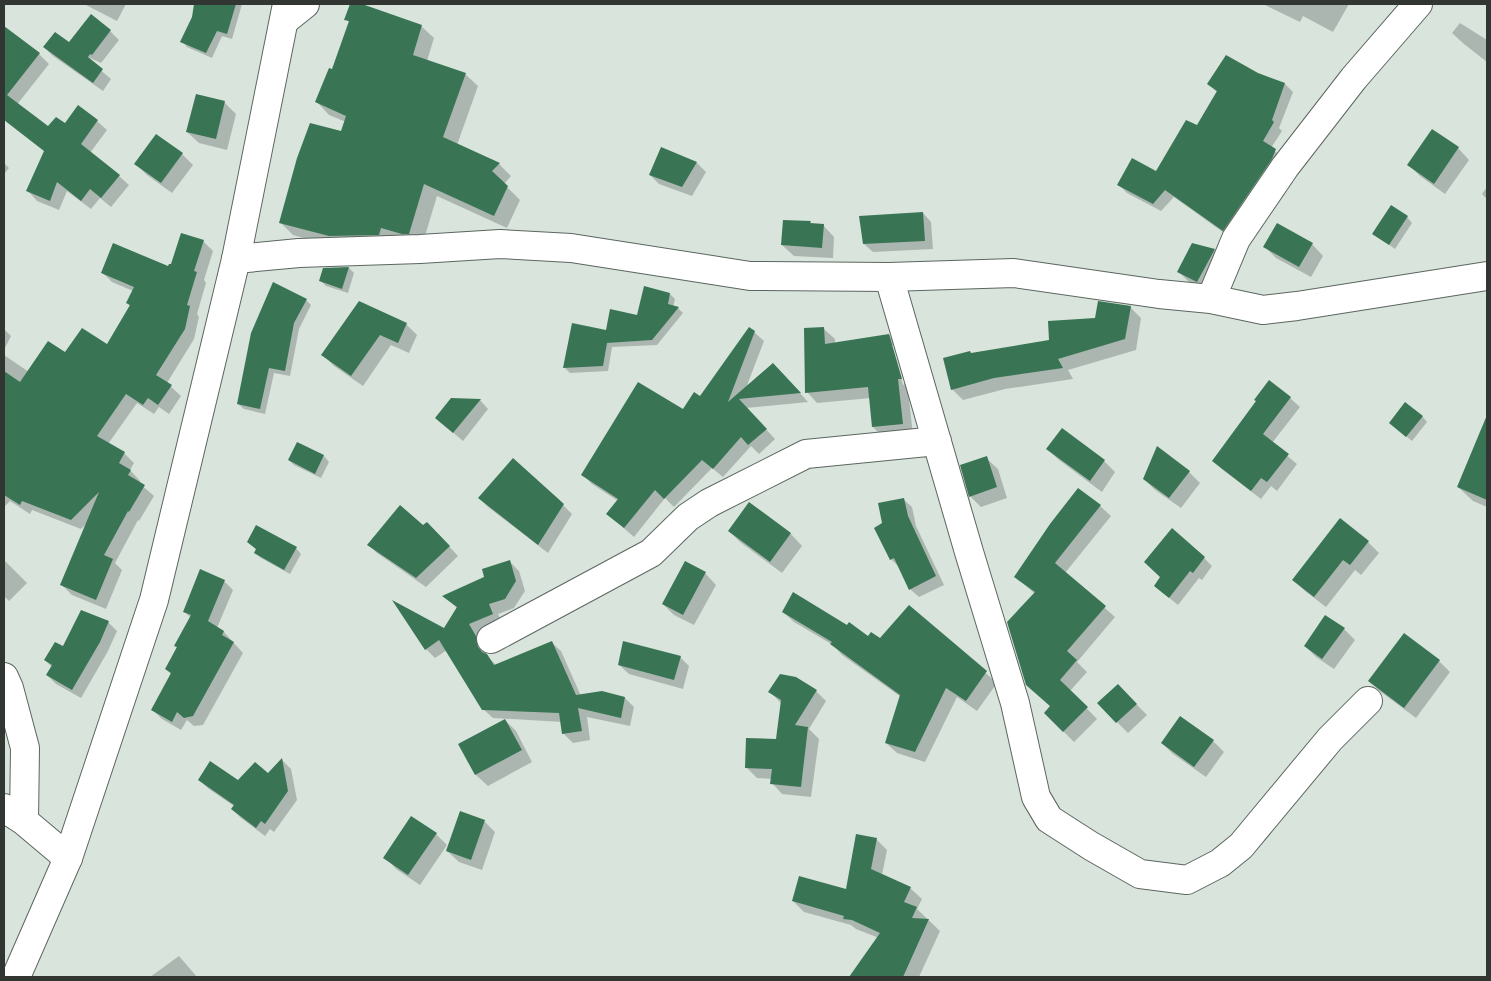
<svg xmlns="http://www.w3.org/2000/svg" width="1491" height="981" viewBox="0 0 1491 981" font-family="'Alegreya Sans',sans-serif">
<rect width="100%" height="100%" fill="#d8e4dc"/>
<path fill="#0003" fill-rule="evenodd" d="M84 4H126L117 21Z
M196 4H242L232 39 222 36 212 58 187 47 182 41 193 18Z
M352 4H359L421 26 434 38 427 61 465 74 478 86 457 145 499 164 511 176 504 184 520 200 507 228 437 196 422 246 342 249 293 235 281 223 342 132 346 122 329 115 317 102 333 71 350 23 346 19Z
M1263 4H1349L1333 32 1303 16 1300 22Z
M1460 23 1487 40V62L1464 44 1452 33Z
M4 28 39 54 49 64 12 111 4 104Z
M110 31 119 40 101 63 86 56 85 57 111 79 103 91 53 56 44 47 69 44Z
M1258 74 1285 84 1293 92 1279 128 1282 131 1271 148 1283 158 1231 238 1174 197 1161 211 1127 193 1119 185 1157 173 1197 127 1217 92 1208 84Z
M197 95 225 103 236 114 227 150 199 143 187 132Z
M78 107 97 121 107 130 90 153 119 176 129 185 111 207 100 198 91 209 67 191 59 210 37 201 28 191 65 125Z
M662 148 697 163 706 172 692 196 659 184 650 175Z
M1458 148 1469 160 1445 194 1420 176 1409 165Z
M182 154 193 165 172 193 147 175 136 164Z
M4 163 9 168 4 174Z
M1487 187V199L1482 194Z
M923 213 931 222 933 249 873 252 864 244Z
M1407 217 1412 223 1395 249 1374 234Z
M810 222 812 225H823L834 237 833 258 794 256 782 245Z
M203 241 213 251 204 280 206 283 197 314 199 317 194 339 167 383 181 396 169 414 159 407 154 414 137 403 108 444 124 453 134 463 130 470 140 481 139 483 154 496 139 521 138 520 115 563 122 570 106 609 72 595 62 585 87 523 81 529 32 510 30 514 10 501 4 507V355L29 372 66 354 107 346 131 307 127 303 133 291 112 282 103 273 169 268Z
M1312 244 1323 256 1311 277 1276 258 1265 247Z
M1214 250 1225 261 1209 292 1189 282 1178 271Z
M349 268 354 273 348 293 326 286 320 280 324 269Z
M670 294 675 299 673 307 678 308 683 313 657 345 612 347 608 371 570 373 565 368 607 332 638 316Z
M306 300 311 305 299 329 290 376 274 373 265 414 244 409 238 404Z
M1130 307 1141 318 1136 350 1068 370 1073 379 1005 389 963 400 952 389 972 354 1051 341 1096 320Z
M406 324 417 335 409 353 391 345 363 386 334 366 323 355Z
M4 329 11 336 4 350Z
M824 329 835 339V344L889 335 900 346 908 390 913 435 884 438 873 427 871 398 817 403 807 392ZM891 345H894L905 384 903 385Z
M754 332 764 341 746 388 783 374 808 402 746 408 775 439 759 454 751 446 723 477 712 468 674 507 665 498 634 537 618 523V501L592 484 583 475 683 411 700 398Z
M1290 398 1300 407 1272 443 1297 464 1277 491 1271 486 1261 499 1223 470 1213 461Z
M452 399 480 400 488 409 463 441 436 418Z
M1422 416 1427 422 1412 441 1396 428Z
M1487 419V507L1473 501 1458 487Z
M1062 430 1104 461 1115 472 1102 492 1059 460 1047 449Z
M297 444 324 456 329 462 321 478 294 465 289 460Z
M1157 448 1189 472 1200 483 1181 508 1155 490 1144 479Z
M986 458 998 469 1007 498 981 507 970 496Z
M479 498 563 505 572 514 548 553 488 507Z
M903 499 912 507 916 526 944 585 919 597 910 589 900 568 891 559 876 528 884 524Z
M749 504 791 534 802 546 782 573 740 542 729 531Z
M1100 506 1111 516 1065 573 1115 617 1077 662 1087 672 1070 691 1097 719 1074 742 1045 713 1051 707 1027 685 1035 594 1016 577Z
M424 527 436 532 458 556 426 587 377 553 368 544Z
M249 542 296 548 301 554 290 574 261 558 255 553 257 550Z
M1368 542 1379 553 1361 575 1355 570 1326 607 1305 591 1294 580Z
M1204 558 1212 566 1202 580 1199 578 1178 605 1155 586Z
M4 560 27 583 9 601 4 596Z
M509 561 519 571 525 591 514 608 498 614 502 623 477 634 485 646 486 655 496 665 551 642 561 651 581 696 625 698 634 707 630 726 587 717 590 740 573 743 563 733 562 722 493 718 483 709 447 650 435 658 426 649 444 630 457 608 444 596 486 578Z
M686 563 705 573 716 585 694 625 674 615 663 604Z
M224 581 233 590 217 628 224 632 243 653 203 725 194 726 187 720 181 730 162 719 153 710 172 675 166 669 191 618 185 612Z
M909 606 997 683 977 711 957 697 925 762 897 753 886 743 901 697 842 655 833 645 794 622 783 612 868 638 880 640Z
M108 622 117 631 108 651 81 698 56 684 47 675 52 667 45 660Z
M1344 629 1355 640 1334 669 1316 657 1305 646Z
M680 657 689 666 683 689 629 674 619 665Z
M1439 661 1450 672 1416 718 1381 692 1369 681Z
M816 691 826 701 809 729 819 739 811 797 782 794 772 783V779L757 778 746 767 777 740 782 704 770 692Z
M1129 697 1147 715 1128 733 1099 704Z
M505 720 516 731 532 762 488 786 476 775 460 744Z
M1213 741 1224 752 1206 777 1173 754 1162 743Z
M282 760 291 769 297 800 274 832 270 829 265 836 241 818 232 809 234 806 209 789 199 780 238 781 268 775Z
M484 821 495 832 482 870 459 862 447 851Z
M436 834 447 845 420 885 396 869 385 857Z
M876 839 887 850 882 875 910 888 922 899 917 909 940 931 919 977H850L879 938 856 929 851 925 804 912 793 901 847 890Z
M179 956 197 977H150Z"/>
<path fill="#397554" d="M194 4H236L227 34 217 31 206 53 180 42 192 17Z
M350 4H362L422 25 413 55 466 73 443 137 500 163 492 171 508 186 494 216 424 184 409 234H402L381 228 379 235 329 236 279 223 297 158 310 123 341 131 346 116 315 102 329 68 332 69 349 21 344 20Z
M91 14 111 30 92 55 90 54 88 57 103 69 93 83 43 47 55 32 69 42Z
M4 26 40 53 7 95 48 126 56 117 65 123 78 105 98 120 81 144 120 175 101 198 90 189 81 201 57 182 50 201 26 191 44 151 4 120Z
M1226 55 1258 73 1285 83 1272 120 1274 122 1263 141 1276 149 1272 159 1223 231 1165 190 1153 204 1117 185 1132 158 1156 171 1186 120 1197 125 1217 91 1207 84Z
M196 94 225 101 216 139 186 132Z
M1432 129 1459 147 1434 184 1407 165Z
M156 134 183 153 161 183 134 164Z
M661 147 697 162 682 187 649 175Z
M1391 205 1408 216 1389 245 1372 234Z
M923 212 925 241 863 244 859 216Z
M783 220 811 221 810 223 824 224 822 248 781 245Z
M1277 223 1313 243 1299 267 1263 247Z
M181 233 204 240 194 271 197 272 187 305 190 306 185 329 156 375 172 385 158 405 148 398 143 405 126 394 97 436 125 452 119 463 131 470 128 475 145 485 129 512 128 511 104 555 113 559 96 600 60 585 99 492 71 520 22 501 20 505 4 495V371L20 382 48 341 65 352 82 328 107 344 130 305 126 303 134 287 101 273 113 243 168 266 169 264H171Z
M1192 243 1215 249 1197 282 1177 272Z
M349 267 342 289 319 281 323 268Z
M273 282 307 299 294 323 285 371 269 368 260 409 237 404 251 333Z
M644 286 670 293 668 304 679 307 652 340 607 343 603 366 563 368 572 323 606 330 610 309 637 315Z
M359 301 407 323 398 343 380 335 351 376 321 355Z
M1098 301 1131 306 1125 339 1058 359 1063 368 994 378 951 390 943 358 970 351 971 353 1049 340 1048 321 1095 318Z
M749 327 755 331 728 402 773 363 801 393 739 399 767 429 748 445 741 437 713 469 702 460 664 499 655 490 624 528 606 514 618 499 581 475 638 382 683 409 694 392 700 396Z
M824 327 825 344 889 334 902 379H898L903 424 872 427 868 387 805 393 804 328Z
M1269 380 1291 397 1263 434 1289 454 1267 482 1261 478 1251 491 1212 461 1256 401 1254 400Z
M451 398 481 399 453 433 435 418Z
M1405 402 1423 416 1406 437 1389 423Z
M1487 415V500L1457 487Z
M1062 428 1105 460 1090 481 1046 449Z
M297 442 324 455 315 474 288 460Z
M1157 446 1190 471 1169 498 1143 479Z
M987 456 997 487 969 497 960 465Z
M513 458 564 504 538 545 478 498Z
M1078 488 1101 505 1055 563 1106 606 1067 651 1077 660 1060 680 1088 707 1063 732 1044 713 1050 706 1026 685 1007 622 1035 592 1014 577 1050 524Z
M904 498 908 516 936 576 909 590 894 558 890 560 874 528 882 523 878 503Z
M749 502 791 533 770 562 728 531Z
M400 505 423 525 427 522 450 546 416 578 367 545Z
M1340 518 1369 541 1350 565 1343 560 1314 597 1292 580Z
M256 525 297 547 284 570 254 553 256 549 247 542Z
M1172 528 1205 557 1193 573 1190 571 1169 598 1154 586 1160 577 1144 562Z
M510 560 516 581 505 599 489 604 493 614 469 624 476 636 478 647 482 652 487 654 494 665 552 641 576 695 602 691 625 697 621 718 578 708 582 731 562 734 559 713 482 710 439 640 425 650 392 600 444 628 457 607 442 596 484 577 482 569Z
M685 561 706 572 683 615 662 604Z
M200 569 225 580 208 621 224 631 222 635 234 642 193 716 184 718 177 712 172 722 151 710 171 673 165 669 177 647 174 646 191 615 183 612Z
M793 592 847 625 849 622 868 636 871 632 880 638 909 605 987 671 966 701 946 688 915 752 885 743 900 695 830 644 832 642 782 612Z
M81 610 109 621 100 642 72 690 46 675 52 665 44 660 55 642 63 646Z
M1325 615 1345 628 1322 659 1304 646Z
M1404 633 1440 660 1404 708 1368 681Z
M623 641 681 656 674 680 618 665Z
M780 674 796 677 817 690 795 725 808 727 801 787 770 784 772 769 745 768 746 738 776 739 781 700 768 692Z
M1118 684 1137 704 1116 723 1097 703Z
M1180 716 1214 740 1194 767 1161 743Z
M505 719 522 750 475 775 458 744Z
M282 758 288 791 265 824 261 821 256 828 231 809 234 805 198 780 210 761 238 780 255 762 268 773Z
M460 811 485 820 471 860 446 851Z
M411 816 437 833 408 875 383 858Z
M856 834 877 838 871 869 911 887 904 902 917 907 912 918 929 919 903 977H849L880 933 852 920 843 919 844 916 792 901 799 876 846 889Z"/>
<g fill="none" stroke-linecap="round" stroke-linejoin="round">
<defs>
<path id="street" d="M285 20 305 4
M236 259 299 253 420 249 500 244 571 248 750 276 889 277 1014 273 1159 294 1211 299 1263 310 1297 306 1487 276
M889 277 969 552 1015 703 1036 797 1049 819 1091 846 1140 874 1187 880 1220 863 1241 846 1330 739 1368 701
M1211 299 1236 239 1285 167 1354 78 1418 4
M491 639 651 553 688 517 709 503 806 454 937 441
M4 677 9 688 25 748 24 821
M4 808 24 821 68 858"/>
<path id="secondary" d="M16 977 68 858 154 600 236 259 287 4"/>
</defs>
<use href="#street" stroke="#5c6660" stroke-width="30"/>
<use href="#secondary" stroke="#5c6660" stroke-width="30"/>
<use href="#street" stroke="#fff" stroke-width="28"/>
<use href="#secondary" stroke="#fff" stroke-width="28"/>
</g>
<rect width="1491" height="981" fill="none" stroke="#313633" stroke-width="10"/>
</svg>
